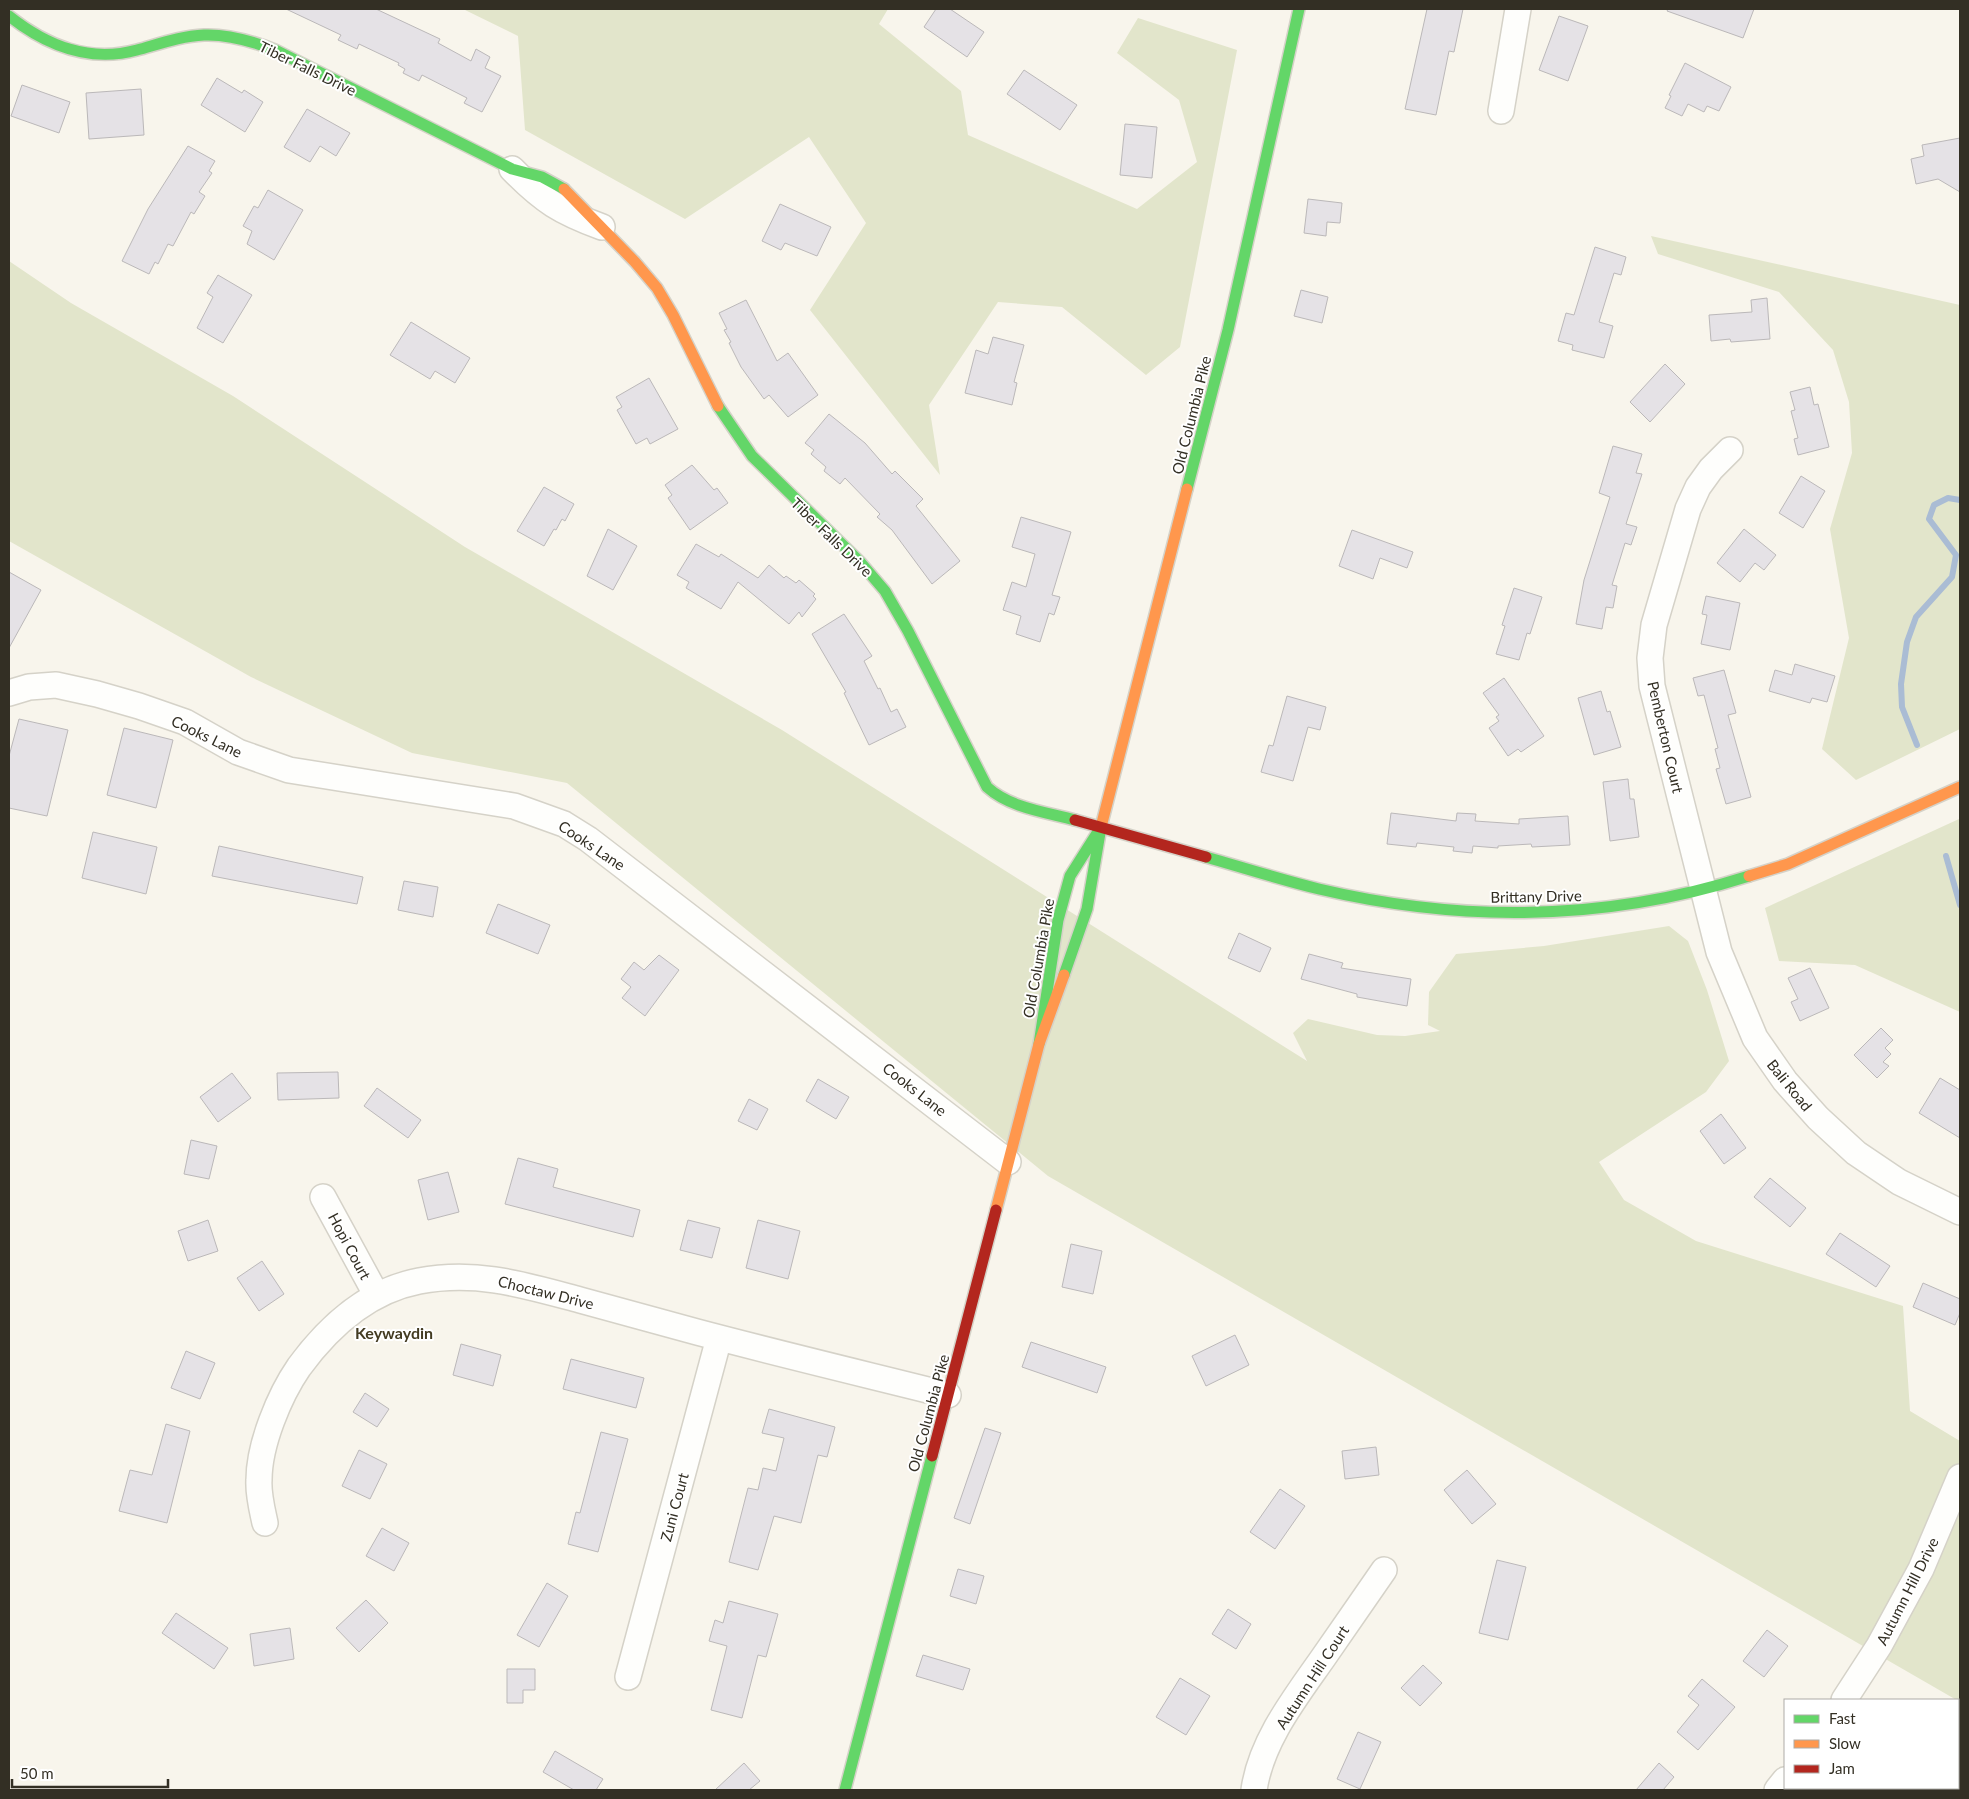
<svg xmlns="http://www.w3.org/2000/svg" width="1969" height="1799" viewBox="0 0 1969 1799" font-family="Lato,sans-serif">
<rect width="100%" height="100%" fill="#f8f5ec"/>
<path fill="#e2e5cb" d="M463 9H888L879 24 961 91 968 135 1137 209 1197 162 1179 100 1117 53 1138 18 1237 50 1180 347 1146 375 1062 307 998 302 929 405 940 475 810 310 866 223 809 137 685 219 525 130 518 36Z
M1651 236 1960 305V729L1856 780 1822 749 1849 638 1830 529 1852 453 1849 402 1833 350 1779 292 1658 254Z
M9 261 71 303 233 396 465 547 782 730 1307 1061 1293 1033 1308 1019 1377 1035 1405 1036 1440 1031 1428 1025 1429 992 1456 954 1544 946 1669 926 1688 941 1707 990 1729 1061 1706 1092 1599 1162 1624 1200 1696 1241 1903 1306 1910 1411 1960 1441V1702L1048 1176 567 783 412 753 251 677 9 541Z
M1959 819 1960 1012 1855 965 1779 961 1765 908Z"/>
<g fill="none" stroke-linecap="round" stroke-linejoin="round">
<path stroke="#aabcd4" stroke-width="6" d="M1917 745 1902 707 1901 684 1907 642 1916 617 1952 577 1956 555 1929 519 1934 505 1948 498 1960 500
M1946 856 1960 905"/>
</g>
<path fill="#e5e2e6" stroke="#bbb8b9" d="M286 9H376L440 39 438 43 471 61 476 49 490 57 485 68 501 76 482 112 464 103 467 98 422 75 419 81 403 73 405 69 398 65 399 63 359 44 357 49 338 40 341 35Z
M936 9H950L984 32 967 57 924 27Z
M1427 9H1463L1454 52 1449 51 1436 115 1405 109Z
M1668 9H1754L1743 38 1667 11Z
M1559 16 1588 26 1568 81 1539 70Z
M1685 63 1731 87 1719 111 1707 106 1704 112 1688 104 1682 116 1665 108 1671 96 1669 95Z
M1024 70 1077 105 1060 130 1007 94Z
M217 78 242 93 244 90 263 102 245 132 201 105Z
M22 85 70 102 59 133 11 116Z
M141 89 144 135 89 139 86 93Z
M307 109 350 133 336 156 320 146 310 162 284 147Z
M1125 124 1157 127 1152 178 1120 175Z
M1960 138V192L1938 179 1916 184 1911 159 1924 156 1922 145Z
M188 146 215 161 209 171 212 173 199 192 205 196 194 214 191 212 173 246 168 244 158 264 155 262 149 274 122 261 148 209Z
M268 190 303 210 274 260 247 244 252 231 243 226 254 206 258 208Z
M1308 199 1342 203 1340 223 1327 222 1326 236 1304 233Z
M780 204 831 227 817 256 785 243 781 250 762 241Z
M1595 247 1626 257 1621 275 1614 273 1599 322 1613 326 1604 358 1572 350 1573 345 1558 341 1566 313 1574 315Z
M218 275 252 295 223 343 197 328 213 297 207 293Z
M1301 290 1328 297 1322 323 1294 316Z
M1767 298 1770 339 1731 342 1730 339 1711 341 1709 315 1752 312 1751 300Z
M746 300 777 361 788 353 818 395 788 417 769 395 764 399 741 367 729 343 731 342 724 330 727 329 719 313Z
M411 322 470 358 455 383 435 371 430 379 390 355Z
M993 337 1024 345 1014 382 1017 383 1012 405 965 393 976 350 988 354Z
M1665 364 1685 384 1650 422 1630 402Z
M649 378 678 429 650 444 647 438 636 444 617 410 622 407 616 397Z
M1810 387 1814 405 1818 404 1829 447 1798 455 1794 439 1798 438 1791 411 1795 410 1790 392Z
M829 414 865 443 892 474 895 471 923 499 916 506 960 561 932 584 892 530 877 517 880 514 845 478 840 484 824 471 826 467 811 454 814 450 805 443Z
M1613 446 1642 454 1636 473 1642 474 1626 524 1637 527 1631 545 1625 543 1612 585 1617 586 1613 608 1606 607 1602 629 1576 624 1584 580 1610 497 1599 493Z
M692 465 714 490 717 488 728 503 690 530 668 498 672 495 665 485Z
M1801 476 1825 491 1803 528 1779 513Z
M544 487 574 504 565 521 562 519 556 530 554 529 544 546 517 531Z
M1021 517 1071 532 1052 595 1060 597 1054 615 1049 613 1040 642 1016 634 1021 616 1003 610 1012 582 1026 587 1035 554 1012 547Z
M608 529 637 546 613 590 587 576Z
M1744 529 1776 555 1764 570 1755 563 1740 582 1717 563Z
M1352 530 1413 552 1407 568 1380 558 1373 579 1339 566Z
M696 544 719 557 721 554 758 578 769 565 784 578 786 576 796 583 799 580 815 594 813 596 816 599 802 617 799 612 789 624 738 582 721 609 686 588 689 582 677 575Z
M9 572 41 590 9 648Z
M1514 588 1542 597 1530 634 1527 633 1519 660 1496 654 1505 626 1502 625Z
M1706 596 1740 603 1730 650 1701 644 1707 615 1702 614Z
M844 614 872 656 864 661 878 689 880 688 891 712 897 709 906 727 869 745 844 693 846 692 812 634Z
M1795 664 1835 676 1827 702 1812 698 1810 703 1769 691 1775 670 1792 675Z
M1724 670 1736 713 1728 715 1751 797 1726 804 1716 769 1720 768 1715 749 1718 748 1704 695 1698 696 1693 678Z
M1504 678 1544 736 1521 752 1518 749 1508 756 1489 728 1499 721 1496 717 1499 715 1483 693Z
M1601 691 1607 712 1610 711 1621 747 1594 755 1578 698Z
M1287 696 1326 707 1320 730 1308 727 1293 781 1261 772 1269 745 1273 746Z
M19 719 68 730 47 816 9 808V756Z
M124 728 173 740 156 808 107 795Z
M1628 779 1630 799H1634L1639 837 1610 841 1603 782Z
M1391 813 1456 821 1457 813 1476 814 1475 821 1519 824V819L1568 816 1570 845 1532 847 1531 844 1498 846V848L1473 846 1472 853 1453 851 1454 847 1417 843 1416 847 1387 844Z
M93 832 157 847 146 894 82 878Z
M219 846 363 877 357 904 212 876Z
M404 881 438 887 433 917 398 910Z
M498 904 550 925 538 954 486 933Z
M1239 933 1271 948 1260 972 1228 958Z
M1309 954 1343 963 1341 968 1411 979 1407 1006 1357 997V994L1301 979Z
M659 955 679 970 645 1016 622 998 631 987 621 979 634 962 644 970Z
M1810 968 1829 1008 1800 1021 1791 1002 1798 999 1788 978Z
M1881 1028 1893 1040 1885 1048 1891 1054 1883 1062 1889 1066 1877 1078 1854 1055Z
M338 1072 339 1098 278 1100 277 1073Z
M232 1073 251 1098 218 1122 200 1097Z
M1940 1078 1960 1090V1138L1919 1113Z
M818 1079 849 1097 836 1119 806 1101Z
M377 1088 421 1120 408 1138 364 1106Z
M749 1099 768 1109 757 1130 738 1121Z
M1721 1114 1746 1148 1724 1164 1700 1131Z
M191 1140 217 1146 209 1179 184 1174Z
M518 1158 558 1169 553 1187 640 1210 633 1237 505 1204Z
M448 1172 459 1212 428 1220 418 1180Z
M1770 1178 1806 1208 1790 1227 1754 1197Z
M208 1220 218 1251 188 1261 178 1231Z
M688 1220 720 1228 712 1258 680 1250Z
M758 1220 800 1231 788 1279 746 1268Z
M1840 1233 1890 1266 1876 1287 1826 1254Z
M1071 1244 1102 1251 1093 1294 1062 1287Z
M262 1261 284 1294 259 1311 237 1278Z
M1923 1283 1960 1299V1313L1955 1325 1913 1307Z
M1235 1335 1249 1365 1206 1386 1192 1356Z
M1031 1342 1106 1367 1097 1393 1022 1367Z
M461 1344 501 1355 493 1386 453 1375Z
M186 1351 215 1363 200 1399 171 1388Z
M571 1359 644 1378 636 1408 563 1389Z
M365 1393 389 1409 377 1427 353 1412Z
M769 1409 835 1427 827 1457 818 1455 801 1523 774 1516 758 1570 729 1562 748 1488 758 1490 763 1468 776 1471 784 1438 762 1433Z
M166 1424 190 1431 167 1523 119 1511 130 1470 152 1475Z
M985 1428 1001 1433 970 1524 954 1518Z
M601 1432 628 1439 598 1552 568 1544 576 1512 580 1513Z
M1376 1447 1379 1475 1345 1479 1342 1451Z
M359 1450 387 1464 370 1499 342 1486Z
M1467 1470 1496 1504 1472 1524 1444 1490Z
M1280 1489 1305 1506 1275 1549 1250 1532Z
M382 1528 409 1543 394 1571 366 1556Z
M1497 1560 1526 1567 1508 1640 1479 1633Z
M958 1569 984 1576 976 1604 950 1596Z
M547 1583 568 1596 539 1647 517 1635Z
M366 1600 388 1623 359 1652 336 1628Z
M729 1601 778 1614 766 1657 758 1655 742 1718 711 1710 727 1646 709 1641 715 1620 723 1623Z
M1228 1609 1251 1624 1236 1649 1212 1634Z
M176 1613 228 1648 214 1669 162 1633Z
M290 1628 294 1659 254 1666 250 1634Z
M1767 1630 1788 1646 1764 1677 1743 1661Z
M923 1655 970 1669 963 1690 916 1676Z
M1423 1665 1442 1683 1420 1706 1401 1688Z
M507 1669H535V1690H523V1703H507Z
M1180 1678 1210 1696 1186 1735 1156 1717Z
M1702 1679 1735 1707 1698 1750 1677 1732 1699 1705 1688 1696Z
M1358 1732 1381 1742 1360 1789 1337 1779Z
M555 1751 603 1779 596 1790H574L543 1772Z
M744 1763 760 1781 749 1790H715Z
M1659 1763 1674 1777 1663 1790H1636Z"/>
<g fill="none" stroke-linecap="round" stroke-linejoin="round">
<defs>
<path id="street" d="M1501 111 1518 9
M512 169C543 201 561 212 602 227
M1730 450 1711 469 1698 487 1688 509 1654 625 1650 658 1652 686 1719 952 1755 1038 1785 1081 1818 1118 1856 1153 1899 1182 1960 1212
M9 693 29 687 56 685 97 694 139 706 185 722 238 752 289 770 514 806 564 824 588 839 1008 1162
M323 1197 377 1296
M265 1523C262 1509 258 1494 259 1480 259 1445 279 1396 299 1367 329 1326 367 1291 419 1281 477 1270 524 1285 580 1300 619 1311 658 1321 697 1332 780 1354 864 1374 948 1395
M628 1677 719 1338
M1844 1700 1879 1646 1921 1569 1960 1477
M1254 1790C1261 1741 1295 1698 1323 1658 1343 1629 1364 1599 1384 1570
M1777 1790 1785 1780"/>
<path id="fast" d="M9 16C47 46 89 63 137 50 159 44 181 36 204 35 229 34 252 41 275 50L512 169 542 177 564 189
M718 406 752 456 861 563 885 591 908 631 987 787C1010 808 1046 812 1075 820
M1187 489 1228 330 1299 9
M1206 857C1244 868 1282 880 1319 889 1463 923 1608 921 1749 876
M1039 1044 1058 920 1070 876 1101 827 1087 909 1064 975
M845 1790 932 1456"/>
<path id="slow" d="M564 189 635 262 657 288 673 315 718 406
M1101 827 1187 489
M1749 876 1788 864 1960 787
M996 1210 1039 1044 1064 975"/>
<path id="jam" d="M1075 820 1206 857
M932 1456 996 1210"/>
</defs>
<use href="#street" stroke="#d5d2c8" stroke-width="28"/>
<use href="#fast" stroke="#d5d2c8" stroke-width="14"/>
<use href="#slow" stroke="#d5d2c8" stroke-width="14"/>
<use href="#jam" stroke="#d5d2c8" stroke-width="14"/>
<use href="#street" stroke="#fefefc" stroke-width="25"/>
<use href="#fast" stroke="#63d668" stroke-width="11"/>
<use href="#slow" stroke="#ff974d" stroke-width="11"/>
<use href="#jam" stroke="#b3261e" stroke-width="11"/>
</g>
<g text-anchor="middle" dominant-baseline="central" stroke-width="4" stroke-linejoin="round" paint-order="stroke">
<g font-size="15" fill="#332f24" stroke="#fff">
<text transform="translate(308 68) rotate(26)">Tiber Falls Drive</text>
<text transform="translate(1191 415) rotate(-76)">Old Columbia Pike</text>
<text transform="translate(832 537) rotate(44)">Tiber Falls Drive</text>
<text transform="translate(207 736) rotate(26)">Cooks Lane</text>
<text transform="translate(1666 737) rotate(77)">Pemberton Court</text>
<text transform="translate(592 845) rotate(34)">Cooks Lane</text>
<text transform="translate(1536 896) rotate(-1)">Brittany Drive</text>
<text transform="translate(1038 958) rotate(-80)">Old Columbia Pike</text>
<text transform="translate(1790 1085) rotate(51)">Bali Road</text>
<text transform="translate(915 1089) rotate(38)">Cooks Lane</text>
<text transform="translate(350 1246) rotate(62)">Hopi Court</text>
<text transform="translate(546 1292) rotate(14)">Choctaw Drive</text>
<text transform="translate(928 1413) rotate(-75)">Old Columbia Pike</text>
<text transform="translate(674 1507) rotate(-75)">Zuni Court</text>
<text transform="translate(1907 1591) rotate(-63)">Autumn Hill Drive</text>
<text transform="translate(1312 1677) rotate(-57)">Autumn Hill Court</text>
</g>
<g font-size="16" font-weight="bold" fill="#433b22" stroke="#fff">
<text x="394" y="1332">Keywaydin</text>
</g>
</g>
<rect width="1969" height="1799" fill="none" stroke="#332f24" stroke-width="20"/>
<rect x="1784" y="1699" width="175" height="90" fill="#ffffff" stroke="#adaca7"/>
<rect x="1794" y="1715" width="25" height="8" fill="#63d668" stroke="#adaca7"/>
<text x="1829" y="1724" font-size="15" fill="#332f24">Fast</text>
<rect x="1794" y="1740" width="25" height="8" fill="#ff974d" stroke="#adaca7"/>
<text x="1829" y="1749" font-size="15" fill="#332f24">Slow</text>
<rect x="1794" y="1765" width="25" height="8" fill="#b3261e" stroke="#adaca7"/>
<text x="1829" y="1774" font-size="15" fill="#332f24">Jam</text>
<path d="M12 1779v8h156v-8" fill="none" stroke="#332f24" stroke-width="2.5"/>
<text x="20" y="1779" font-size="15" fill="#332f24" stroke="#ffffff" stroke-width="4" paint-order="stroke">50 m</text>
</svg>
